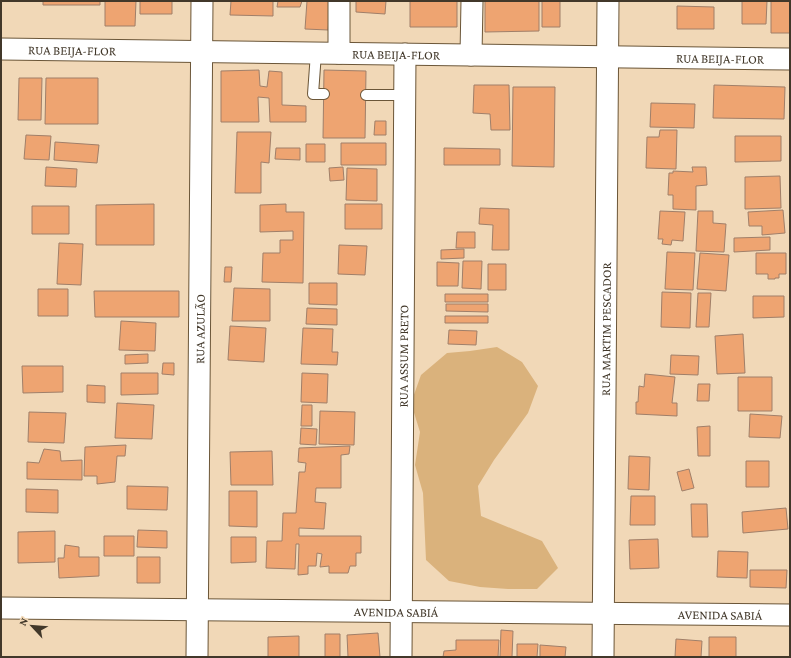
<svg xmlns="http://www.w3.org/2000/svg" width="791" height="658" viewBox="0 0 791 658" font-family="'Crimson Pro',serif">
<rect width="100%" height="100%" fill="#f1d8b7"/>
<path fill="#dab27c" d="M497 347 522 362 538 386 528 413 494 460 478 486 481 516 542 541 558 568 537 589H508L480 587 449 581 426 560 423 493 415 465 420 432 411 403 421 375 447 353 470 351Z"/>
<path fill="#eea471" stroke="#a07f69" d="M43 1H100V5H43Z
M105 1H136L135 26H105Z
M140 1H172V14H140Z
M231 1H273V16L230 15Z
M278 1H302L300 7H277Z
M307 1H331L328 30 305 29Z
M356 1H386L385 14 356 12Z
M410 1H457V27H410Z
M485 1H539V31L485 32Z
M542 1H560V27H542Z
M742 1H767L766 24H742Z
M771 1H790V33H771Z
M677 6 714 7V29H677Z
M259 70 260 86 267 87 269 71 282 72V105L306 106V122H270L269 98 258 97 259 122H221V71Z
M324 70 366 71 365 138H323Z
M19 78H42L41 120H18Z
M46 78H98V124H45Z
M474 85H509L510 130H491L490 114 473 113Z
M714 85 785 87 784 119 713 118Z
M513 87H555L554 167 512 166Z
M651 103 695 104 694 128 650 127Z
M375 121H386V135H374Z
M660 130H677L676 169 646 168 647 137H659Z
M237 132H271L269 163 261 162V193H235Z
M26 135 51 136 49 160 24 159Z
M735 136H781V161L735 162Z
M55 142 99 145 97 163 54 160Z
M341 143H386V165H341Z
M306 144H325V162H306Z
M276 148H300V160L275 159Z
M444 148 500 149V165H444Z
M46 167 77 169 76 187 45 186Z
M343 167 344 180 330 181 329 168Z
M692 167H706L707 185 696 186V210L673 209V195H668L669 173H673V171L693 172Z
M347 168 377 169V201L346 200Z
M780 176 781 208 745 209V177Z
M154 204V245H96V205Z
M286 204V212H304L303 283 262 282 263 253H280V240H293V231L260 232V205Z
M345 204H382V229H345Z
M32 206H69V234H32Z
M480 208 509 209V250H492L493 225 479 224Z
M783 210 785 233 762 235V226H749L748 212Z
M660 211 685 212 683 241 672 240 671 245 662 244 663 239H658Z
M698 211H713V223L726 224 724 252 696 251Z
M457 232H475V248H456Z
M770 237V250L734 252V238Z
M59 243 83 244 81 285 57 284Z
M339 245 367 246 365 275 338 274Z
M464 249V258L441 259V250Z
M667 252 695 253 693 290 665 289Z
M700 253 729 255 726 291 697 289Z
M756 253H786V274H779V278H775V279H768V274H756Z
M463 261H482L481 289 462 288Z
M437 262 459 263 458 286H437Z
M488 264H506V290H488Z
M225 267H232L231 282H224Z
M309 283H337V305L309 304Z
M234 288 270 289V321H232Z
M38 289H68V316H38Z
M94 291H179V317H95Z
M662 292 691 293 690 328 661 327Z
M698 293H711L709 327H696Z
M445 294H488V302H445Z
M753 296H784V317L753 318Z
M446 304H488V312L446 311Z
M307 308 337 309V325L306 324Z
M445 316H488V323H445Z
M121 321 156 323 155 351 119 350Z
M230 326 266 328 264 362 228 360Z
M303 328 333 329 332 352H338L337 365 301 364Z
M449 330 477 331 476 345 448 344Z
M743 334 745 373 717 374 715 336Z
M148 354V363L125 364V355Z
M671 355 699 356 698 375 670 374Z
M163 363H174V375L162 374Z
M22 366H63V392L23 393Z
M121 373H158V394L121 395Z
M302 373 328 374 327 403 301 402Z
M645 374 675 377 672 403H677V416L636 414V402H638L639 386 644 387Z
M738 377H772V411H738Z
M698 384H710L709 401H697Z
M87 385 105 386V403L87 402Z
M117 403 154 405 152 439 115 438Z
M302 405H312V426H301Z
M320 411 355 412 354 445 319 444Z
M29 412 66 413 64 443 28 442Z
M750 414 782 416 780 438 749 437Z
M710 426V456H698L697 427Z
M301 428 317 429 316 445 300 444Z
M126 445 125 456H117L115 482 97 484V476H84L85 447Z
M350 446 349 454 341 455V488H316L315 502 326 503 324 529 299 528V536H361V553H356V566H350L348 573H329V566L320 567 322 554 317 553 316 566H308V574L298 575 299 544H296L295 569 266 568 267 541H282L283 513H296L299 472H305L306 463 298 462 299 448Z
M44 449 60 451 61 461 82 460V480L27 479V462L39 463Z
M272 451 273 485H231L230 452Z
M629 456 650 457 649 490 628 489Z
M746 461H769V487H746Z
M689 469 694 488 682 491 677 472Z
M127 486 168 487 167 510 127 509Z
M26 489 58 490V513L26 512Z
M229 491H257V527L229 526Z
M631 496H655V525H630Z
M691 504H707L708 537H692Z
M786 508 788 529 743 533 742 512Z
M138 530 167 531V548L137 547Z
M55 531V562L18 563V532Z
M104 536H134V556H104Z
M231 537H256V562L231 563Z
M658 539 659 568 630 569 629 540Z
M65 545 79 547V557H99V576L59 578 58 558H64Z
M718 551 748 552 747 578 717 577Z
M137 557H160V583H137Z
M750 570H787L786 588 750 587Z
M501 630 513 631 512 657H500Z
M378 633 380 657H348L347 635Z
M325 634H340V657H325Z
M299 636V657H268V637Z
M709 637H736V657H709Z
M676 639 702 641 701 657H675Z
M456 640H499L498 657H443L444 651 456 650Z
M517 644H538L537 657H517Z
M540 645 566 647 565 657H540Z"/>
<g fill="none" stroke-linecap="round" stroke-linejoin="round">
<defs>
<path id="lane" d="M316 53 313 94H324
M366 95H405"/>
<g id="street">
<path id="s1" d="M1 49 790 59"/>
<path d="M339 53V1"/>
<path d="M471 55 472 1"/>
<path id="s2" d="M1 608 790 615"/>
<path id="s3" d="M197 657 202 1"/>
<path id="s4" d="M401 657 405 54"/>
<path id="s5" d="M603 657 608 1"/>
</g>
</defs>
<use href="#lane" stroke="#6b5638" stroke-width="12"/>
<use href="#street" stroke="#6b5638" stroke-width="23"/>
<use href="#lane" stroke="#fff" stroke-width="10"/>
<use href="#street" stroke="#fff" stroke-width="21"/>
</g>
<g text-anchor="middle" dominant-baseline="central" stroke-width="4" stroke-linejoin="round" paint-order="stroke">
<g font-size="13" fill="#42382a" stroke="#f1d8b7">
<text stroke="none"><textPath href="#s1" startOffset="71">RUA BEIJA-FLOR</textPath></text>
<text stroke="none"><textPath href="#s1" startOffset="395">RUA BEIJA-FLOR</textPath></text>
<text stroke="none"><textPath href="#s1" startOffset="719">RUA BEIJA-FLOR</textPath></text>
<text stroke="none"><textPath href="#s3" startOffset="328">RUA AZULÃO</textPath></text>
<text stroke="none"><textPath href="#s5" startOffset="328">RUA MARTIM PESCADOR</textPath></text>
<text stroke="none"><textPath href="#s4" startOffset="301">RUA ASSUM PRETO</textPath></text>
<text stroke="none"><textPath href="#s2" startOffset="395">AVENIDA SABIÁ</textPath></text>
<text stroke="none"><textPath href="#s2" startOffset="719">AVENIDA SABIÁ</textPath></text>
</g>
</g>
<rect width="791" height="658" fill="none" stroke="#42382a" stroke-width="4"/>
<g transform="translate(32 626) rotate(296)" stroke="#f1d8b7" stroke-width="3" paint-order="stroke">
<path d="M0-3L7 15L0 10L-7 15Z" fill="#42382a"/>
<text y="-6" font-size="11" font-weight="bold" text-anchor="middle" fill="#42382a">N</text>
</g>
</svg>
